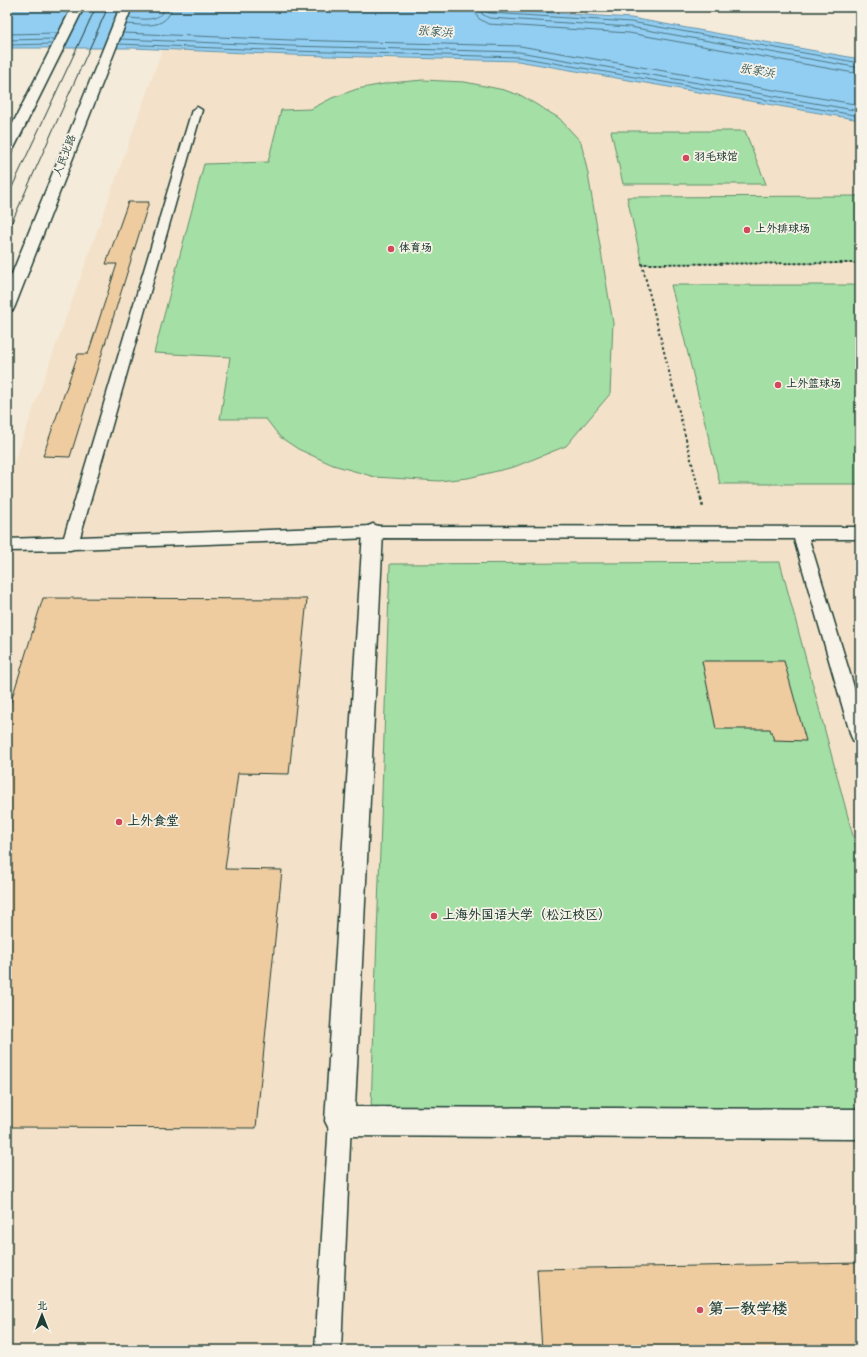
<svg xmlns="http://www.w3.org/2000/svg" width="867" height="1357" viewBox="0 0 867 1357" font-family="Dekko,'LXGW WenKai TC',sans-serif">
<rect width="100%" height="100%" fill="#f5ebda"/>
<filter id="ink" filterUnits="userSpaceOnUse"><feTurbulence type="fractalNoise" baseFrequency=".025" numOctaves="2"/><feDisplacementMap in="SourceGraphic" scale="8" xChannelSelector="R" yChannelSelector="G"/><feConvolveMatrix kernelMatrix="1 2 1 2 8 2 1 2 1" color-interpolation-filters="sRGB"/></filter>
<g filter="url(#ink)">
<path fill="#f3e2c9" d="M162 50 291 55 518 61 860 120V1350H7V482Z"/>
<path fill="#a4dfa5" stroke="#628e6c" d="M423 80 465 82 504 90 522 96 559 118 581 142 588 174 613 323 610 394 566 446 514 467 468 478 439 481 375 477 333 465 298 449 280 437 266 419H220L230 357 154 353 204 164 268 162 281 110 311 109 332 98 357 89 389 83Z
M611 131H745L766 184H623Z
M860 196V263L642 264 627 197Z
M671 285H860V484H720Z
M780 562 860 862V1111L371 1108 390 564Z"/>
<path fill="#92cdf2" stroke="#6493a6" d="M7 7 51 9H148L188 7 494 9 631 18 860 59V120L518 61 291 55 133 48H7Z"/>
<g fill="none" stroke-linecap="round" stroke-linejoin="round">
<path stroke="#4d7780" stroke-width="1" d="M474 7 478 18 488 24 629 33 860 74
M480 7 482 14 489 18 630 27 860 68
M485 7 486 11 490 13 631 22 860 63
M129 18C142 19 161 23 165 7
M126 24C144 25 167 30 172 7
M123 33 291 40 520 46 860 105
M7 34 58 33
M120 39 291 46 519 52 860 111
M7 40 55 39
M118 44 291 51 519 57 860 116
M7 45 52 44"/>
</g>
<path fill="#efcca0" stroke="#1f3d34" d="M128 202H149L70 457 43 456 78 354H88L117 264H106Z
M43 598 307 599 289 774 238 773 225 869 282 870 256 1128 7 1127V714Z
M702 661H784L806 741 774 740 770 729H716Z
M860 1263V1350H542L537 1269Z"/>
<g fill="none" stroke-linecap="round" stroke-linejoin="round">
<defs>
<path id="lane" d="M197 107 202 110 80 537 373 526 860 527V539H809L860 707V744L854 742 851 736 794 539 373 538 74 549 70 550 7 551V539L64 537 192 110Z
M340 1110 348 1113 351 1121 341 1350H315L329 1121 332 1113Z"/>
<path id="street" d="M373 524 380 527 383 532 355 1107 860 1109V1139L340 1136 330 1131 325 1121 363 532 366 527Z"/>
<path id="secondary" d="M72 7H84L14 148 12 151 7 152V135Z
M120 7H132L15 306 13 310 7 311V286Z"/>
</defs>
<use href="#lane" stroke="#1f3d34" stroke-width="3"/>
<use href="#street" stroke="#1f3d34" stroke-width="3"/>
<use href="#secondary" stroke="#1f3d34" stroke-width="3"/>
<path stroke="#1f3d34" stroke-width="2" stroke-dasharray="2.5 2.5" stroke-linecap="butt" d="M701 499 642 264 860 263"/>
<path stroke="#1f3d34" stroke-width="2.5" stroke-dasharray="3 3" stroke-linecap="butt" d="M701 498 703 508"/>
<use href="#lane" fill="#f7f3e8" fill-rule="evenodd"/>
<use href="#street" fill="#f7f3e8" fill-rule="evenodd"/>
<use href="#secondary" fill="#f7f3e8" fill-rule="evenodd"/>
<path stroke="#1f3d34" stroke-width="1" d="M7 198 96 7
M7 233 108 7"/>
</g>
</g>
<g fill="#d1495b" stroke="#f7f3e8" stroke-width="1.5">
<circle cx="686" cy="158" r="4"/>
<circle cx="747" cy="230" r="4"/>
<circle cx="391" cy="249" r="4"/>
<circle cx="778" cy="385" r="4"/>
<circle cx="119" cy="822" r="4"/>
<circle cx="434" cy="916" r="4"/>
<circle cx="700" cy="1310" r="4"/>
</g>
<g text-anchor="middle" dominant-baseline="central" stroke-width="3.5" stroke-linejoin="round" paint-order="stroke">
<g font-size="11" fill="#1f3d34" stroke="#f7f3e8">
<text transform="translate(66 156) rotate(-69)">人民北路</text>
</g>
<g font-size="11" font-weight="bold" fill="#1f3d34" stroke="#f7f3e8" text-anchor="start">
<text x="694" y="158">羽毛球馆</text>
<text x="755" y="230">上外排球场</text>
<text x="399" y="249">体育场</text>
<text x="786" y="385">上外篮球场</text>
</g>
<g font-size="12" font-style="italic" fill="#365a5a" stroke="#f7f3e8">
<text transform="translate(435 33) rotate(4)">张家浜</text>
<text transform="translate(757 72) rotate(9)">张家浜</text>
</g>
<g font-size="13" font-weight="bold" fill="#1f3d34" stroke="#f7f3e8" text-anchor="start">
<text x="127" y="822">上外食堂</text>
<text x="442" y="916">上海外国语大学（松江校区）</text>
</g>
<g font-size="16" font-weight="bold" fill="#1f3d34" stroke="#f7f3e8" text-anchor="start">
<text x="708" y="1310">第一教学楼</text>
</g>
</g>
<rect width="867" height="1357" fill="none" stroke="#f7f3e8" stroke-width="24"/>
<rect x="12" y="12" width="843" height="1333" fill="none" stroke="#1f3d34" stroke-width="1.5" filter="url(#ink)"/>
<g transform="translate(42 1315)" stroke="#f7f3e8" stroke-width="3" paint-order="stroke">
<path d="M0-3L7 15L0 10L-7 15Z" fill="#1f3d34"/>
<text y="-6" font-size="11" font-weight="bold" text-anchor="middle" fill="#1f3d34">北</text>
</g>
</svg>
